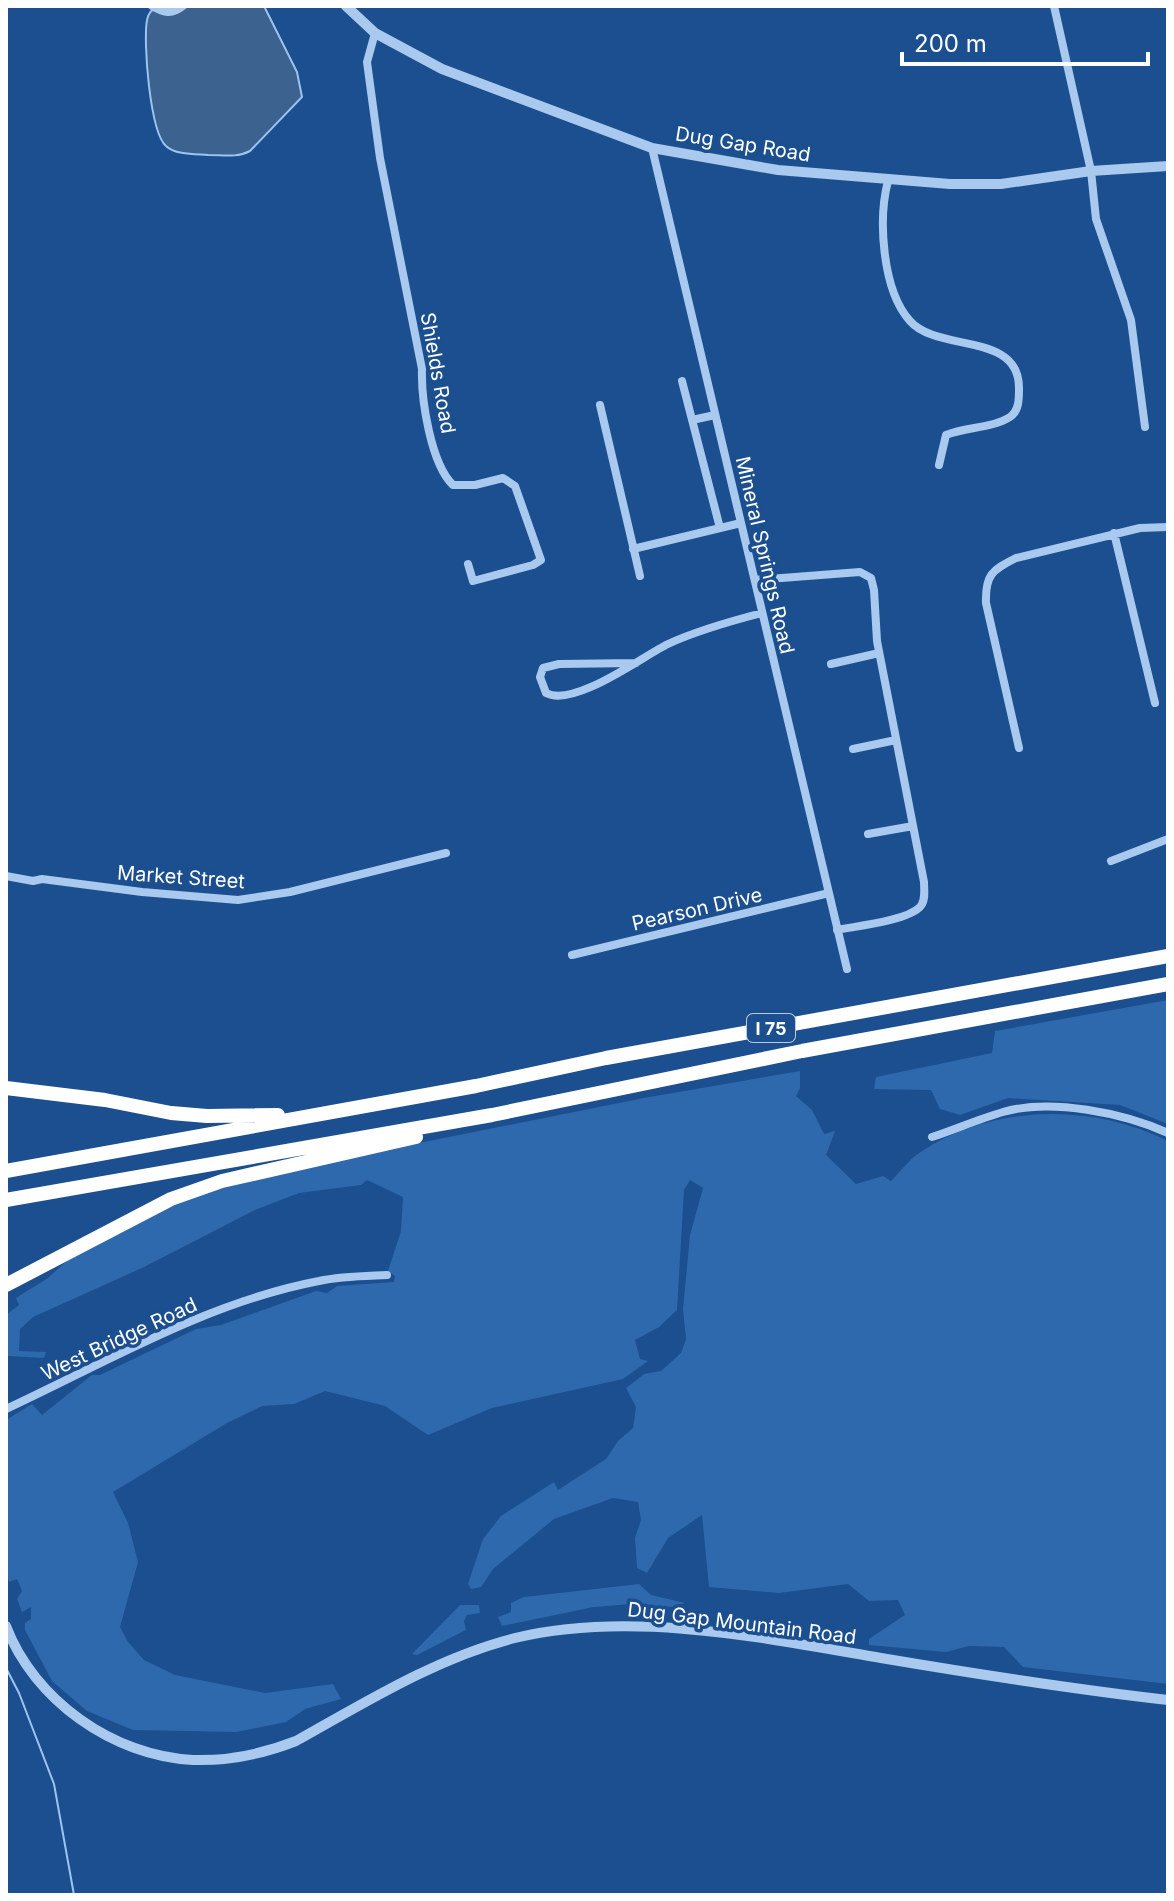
<svg xmlns="http://www.w3.org/2000/svg" width="1174" height="1901" viewBox="0 0 1174 1901" font-family="Inter,sans-serif">
<rect width="100%" height="100%" fill="#1b4f8f"/>
<path fill="#2e69ad" d="M1168 1000V1124L1120 1105 1008 1098 960 1115 940 1109 931 1090 874 1089 876 1077 992 1053 995 1031Z
M800 1071V1088L796 1096 812 1110 824 1134 835 1131 826 1155 856 1184 883 1176 891 1181C901 1171 910 1158 922 1151 994 1104 1092 1103 1168 1141V1684L1023 1667 1004 1647 969 1646 946 1652 869 1645V1639L905 1615 898 1600 869 1601 848 1584 779 1593 709 1587 702 1515 668 1538 647 1573 637 1568 635 1538 641 1520 638 1502 613 1498 554 1519 493 1569 481 1587 471 1589 468 1584 483 1539 501 1516 554 1482 558 1490 606 1459 618 1441 633 1428 636 1407 626 1388 644 1374 661 1371 681 1353 686 1339 683 1309 690 1235 703 1188 690 1180 684 1190 677 1310 659 1327 635 1340 640 1359 648 1361 623 1379 492 1408 428 1435 385 1406 325 1391 294 1404 262 1406 227 1423 113 1492 128 1523 138 1562 120 1627 128 1642 144 1660 175 1675 265 1693 333 1684 341 1699 305 1709 286 1722 236 1732 133 1730 87 1711 52 1681 25 1630V1623L31 1619V1607L22 1612 17 1599 22 1591 17 1579 9 1582 6 1569V1420L32 1404 42 1415 92 1375H100L196 1329 221 1325 316 1291 327 1293 337 1286 394 1282 395 1276 388 1271 401 1231 403 1197 367 1180 361 1185 299 1193 255 1210 142 1268 33 1317 20 1329 19 1351 46 1352 44 1358 8 1356 6 1359V1315L19 1305 16 1298 48 1278 71 1257 166 1204 259 1175 644 1098Z
M639 1584 651 1595 685 1603 673 1607 631 1604 594 1607 502 1626 498 1617 511 1612V1603L524 1597Z
M460 1605H479L480 1613 467 1615 464 1621 466 1630 417 1655 412 1654Z"/>
<path fill="#3c6290" stroke="#9cc4f0" stroke-width="2" d="M157 6H264L297 72 302 97 250 151C237 158 223 155 208 155 196 154 175 155 166 146 150 132 143 42 147 20 148 13 152 10 157 6Z"/>
<g fill="none" stroke-linecap="round" stroke-linejoin="round">
<path stroke="#9cc4f0" stroke-width="2" d="M6 1668 19 1693 54 1784 74 1895"/>
<path stroke="#a9c9ee" stroke-width="8" d="M152 6C164 13 172 15 183 6
M1054 6 1091 171 1096 219 1131 320 1145 427
M375 33 367 62 380 158 422 369C421 400 431 464 453 485H475L503 478 515 486 541 560 533 565 473 581 468 564
M652 148 847 969
M888 181C878 219 882 290 910 321 938 353 1020 331 1019 389 1019 399 1019 411 1010 417 993 428 966 427 946 435L939 465
M682 381 720 528
M600 405 640 576
M692 420 715 415
M1114 533 1155 703
M633 549 741 523
M755 580 860 572 871 578 874 590 877 641 924 882C924 890 926 901 920 907 906 921 857 926 837 930
M636 663 559 664 543 668 540 677 546 693C574 708 643 656 668 644 698 630 731 621 762 613
M831 664 879 653
M1019 748 986 603C985 575 992 570 1016 558L1140 528 1168 527
M853 749 896 740
M868 834 913 826
M1111 861 1168 839
M6 876 33 881 42 879 142 892 238 900 290 892 446 853
M572 955 829 893
M932 1137C956 1129 979 1119 1003 1112 1051 1098 1124 1113 1168 1133
M6 1409C107 1362 208 1302 319 1281 342 1276 365 1276 387 1275"/>
<path stroke="#a9c9ee" stroke-width="10" d="M346 6 375 33 442 69 652 148 778 170 950 184H1001L1091 171 1168 166
M6 1626C34 1700 113 1756 193 1760 228 1761 263 1754 296 1741 366 1702 436 1658 515 1638 630 1610 765 1638 881 1658 976 1674 1071 1689 1168 1700"/>
<path stroke="#fff" stroke-width="14" d="M6 1088 105 1100 171 1113 207 1116 278 1115
M6 1171 476 1086 606 1058 1168 956
M6 1200 492 1115 802 1051 1168 984
M6 1285 171 1199 222 1181 416 1137"/>
</g>
<g text-anchor="middle" dominant-baseline="central" stroke-width="7" stroke-linejoin="round" paint-order="stroke">
<rect fill="#1b4f8f" stroke="#bbcadd" stroke-width="2" x="747" y="1014" width="48" height="28" rx="6"/>
<g font-size="18" font-weight="bold" fill="#fff">
<text x="771" y="1028">I 75</text>
</g>
<g font-size="20" fill="#fff" stroke="#1b4f8f">
<text transform="translate(743 144) rotate(9)">Dug Gap Road</text>
<text transform="translate(438 373) rotate(80)">Shields Road</text>
<text transform="translate(765 555) rotate(77)">Mineral Springs Road</text>
<text transform="translate(181 877) rotate(4)">Market Street</text>
<text transform="translate(697 909) rotate(-13)">Pearson Drive</text>
<text transform="translate(119 1339) rotate(-25)">West Bridge Road</text>
<text transform="translate(742 1623) rotate(7)">Dug Gap Mountain Road</text>
</g>
</g>
<rect width="1174" height="1901" fill="none" stroke="#ffffff" stroke-width="16"/>
<path d="M902 52v12h246v-12" fill="none" stroke="#ffffff" stroke-width="4"/>
<text x="914" y="52" font-size="24" fill="#ffffff" stroke="#1b4f8f" stroke-width="6" paint-order="stroke">200 m</text>
</svg>
